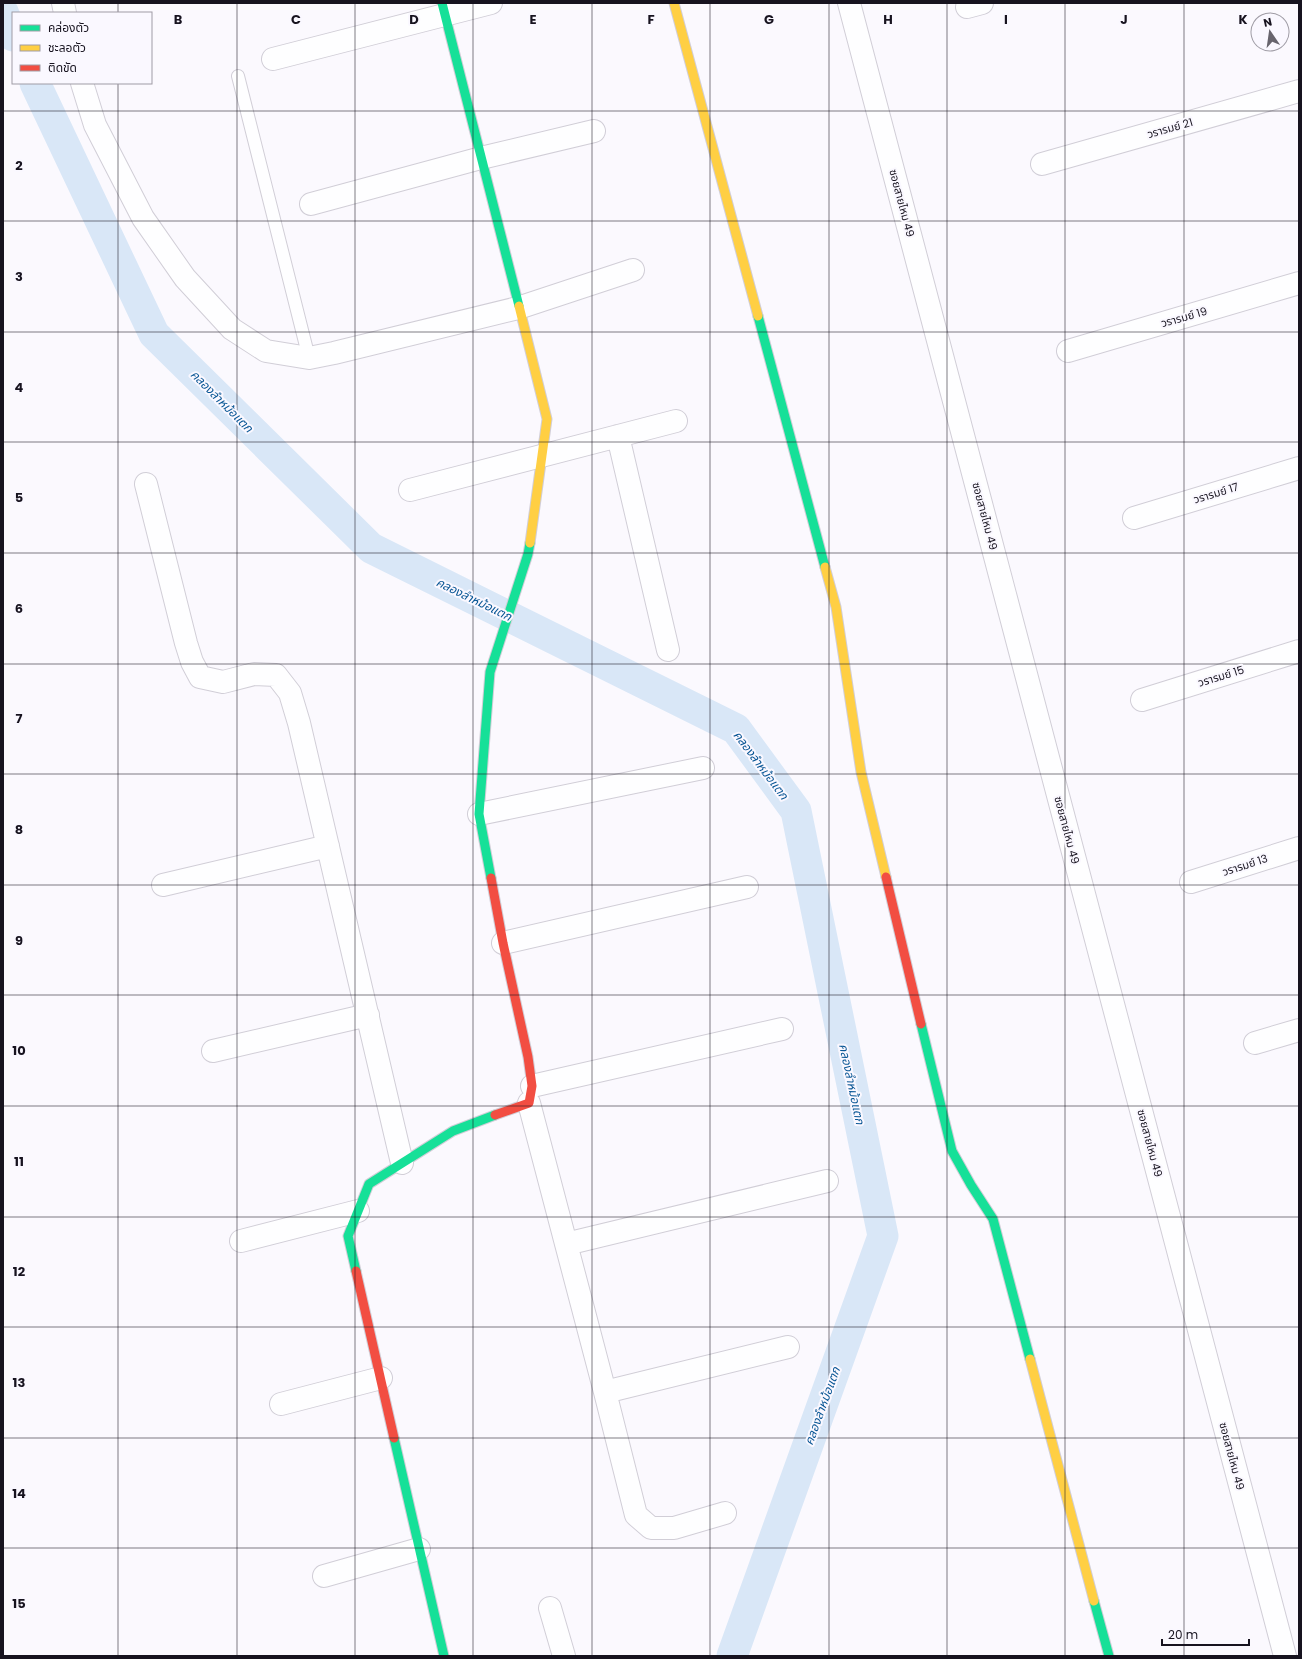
<svg xmlns="http://www.w3.org/2000/svg" width="1302" height="1659" viewBox="0 0 1302 1659" font-family="Poppins,'Noto Sans Thai',sans-serif">
<rect width="100%" height="100%" fill="#fbf9fe"/>
<g fill="none" stroke-linecap="round" stroke-linejoin="round">
<path stroke="#d9e7f7" stroke-width="31" d="M3 12 13 36
M35 83 154 334 371 548 736 729 796 811 883 1236 732 1656"/>
<defs>
<path id="lane" d="M238 76 309 358"/>
<path id="street" d="M63 3 65 13
M849 3 1285 1656
M967 7 982 3
M273 59 491 3
M82 83 95 125 143 218 185 278 232 329 266 351 309 358 334 353 518 308 633 270
M1042 164 1299 91
M311 204 481 158 594 131
M1068 351 1299 283
M618 436 668 650
M146 484 186 643 192 662 200 677 223 682 254 674 276 675 290 693 299 723 402 1163
M410 490 676 421
M1134 518 1299 468
M1142 700 1299 651
M479 814 703 768
M1191 882 1299 848
M163 885 328 846
M503 943 747 887
M1255 1043 1299 1030
M213 1051 368 1015
M532 1086 782 1029
M529 1103 605 1392 636 1515 651 1528H674L725 1513
M241 1241 358 1211
M566 1244 827 1181
M605 1392 788 1347
M281 1404 381 1378
M324 1576 419 1549
M550 1608 564 1656"/>
<path id="fast" d="M442 3 519 306
M758 316 825 567
M491 878 479 814 490 672 528 554 530 543
M921 1024 952 1151 971 1185 993 1219 1030 1359
M356 1271 348 1236 369 1184 453 1131 495 1115
M394 1438 444 1656
M1094 1601 1109 1656"/>
<path id="slow" d="M674 3 758 316
M519 306 547 419 530 543
M825 567 836 607 861 772 886 877
M1030 1359 1094 1601"/>
<path id="jam" d="M886 877 921 1024
M491 878 503 943 528 1057 532 1086 529 1103 495 1115
M356 1271 394 1438"/>
</defs>
<use href="#lane" stroke="#d1ced7" stroke-width="14"/>
<use href="#street" stroke="#d1ced7" stroke-width="24"/>
<use href="#fast" stroke="#d1ced7" stroke-width="11"/>
<use href="#slow" stroke="#d1ced7" stroke-width="11"/>
<use href="#jam" stroke="#d1ced7" stroke-width="11"/>
<use href="#lane" stroke="#fefeff" stroke-width="12"/>
<use href="#street" stroke="#fefeff" stroke-width="22"/>
<use href="#fast" stroke="#16e098" stroke-width="9"/>
<use href="#slow" stroke="#ffcf43" stroke-width="9"/>
<use href="#jam" stroke="#f24e42" stroke-width="9"/>
</g>
<path fill="none" stroke="#17131f" stroke-width="1" stroke-opacity="0.55" d="M118 3V13M237 3V1656M355 3V1656M473 3V1656M592 3V1656M710 3V1656M829 3V1656M947 3V1656M1065 3V1656M1184 3V1656M118 83V1656M3 111H1299M3 221H1299M3 332H1299M3 442H1299M3 553H1299M3 664H1299M3 774H1299M3 885H1299M3 995H1299M3 1106H1299M3 1217H1299M3 1327H1299M3 1438H1299M3 1548H1299"/>
<g text-anchor="middle" dominant-baseline="central" stroke-width="4" stroke-linejoin="round" paint-order="stroke">
<g font-size="11" fill="#17131f" stroke="#faf8ff">
<text transform="translate(1170 128) rotate(-16)">วรารมย์ 21</text>
<text transform="translate(902 203) rotate(75)">ซอยสายไหม 49</text>
<text transform="translate(1184 317) rotate(-16)">วรารมย์ 19</text>
<text transform="translate(1216 493) rotate(-17)">วรารมย์ 17</text>
<text transform="translate(985 516) rotate(75)">ซอยสายไหม 49</text>
<text transform="translate(1221 676) rotate(-17)">วรารมย์ 15</text>
<text transform="translate(1067 830) rotate(75)">ซอยสายไหม 49</text>
<text transform="translate(1245 865) rotate(-18)">วรารมย์ 13</text>
<text transform="translate(1150 1143) rotate(75)">ซอยสายไหม 49</text>
<text transform="translate(1232 1456) rotate(75)">ซอยสายไหม 49</text>
</g>
<g font-size="12" font-style="italic" fill="#075594" stroke="#faf8ff">
<text transform="translate(222 401) rotate(45)">คลองลำหม้อแตก</text>
<text transform="translate(474 599) rotate(26)">คลองลำหม้อแตก</text>
<text transform="translate(761 765) rotate(53)">คลองลำหม้อแตก</text>
<text transform="translate(852 1084) rotate(78)">คลองลำหม้อแตก</text>
<text transform="translate(822 1406) rotate(-70)">คลองลำหม้อแตก</text>
</g>
</g>
<g font-size="13" text-anchor="middle" font-weight="bold" fill="#17131f" stroke="#faf8ff" stroke-width="4" stroke-linejoin="round" paint-order="stroke">
<text x="178" y="24">B</text>
<text x="296" y="24">C</text>
<text x="414" y="24">D</text>
<text x="533" y="24">E</text>
<text x="651" y="24">F</text>
<text x="769" y="24">G</text>
<text x="888" y="24">H</text>
<text x="1006" y="24">I</text>
<text x="1124" y="24">J</text>
<text x="1243" y="24">K</text>
<text x="19" y="170">2</text>
<text x="19" y="281">3</text>
<text x="19" y="392">4</text>
<text x="19" y="502">5</text>
<text x="19" y="613">6</text>
<text x="19" y="723">7</text>
<text x="19" y="834">8</text>
<text x="19" y="945">9</text>
<text x="19" y="1055">10</text>
<text x="19" y="1166">11</text>
<text x="19" y="1276">12</text>
<text x="19" y="1387">13</text>
<text x="19" y="1498">14</text>
<text x="19" y="1608">15</text>
</g>
<rect width="1302" height="1659" fill="none" stroke="#17131f" stroke-width="8"/>
<rect x="12" y="12" width="140" height="72" fill="#faf8ff" stroke="#9f9ca5"/>
<rect x="20" y="25" width="20" height="6" fill="#16e098" stroke="#9f9ca5"/>
<text x="48" y="32" font-size="12" fill="#17131f">คล่องตัว</text>
<rect x="20" y="45" width="20" height="6" fill="#ffcf43" stroke="#9f9ca5"/>
<text x="48" y="52" font-size="12" fill="#17131f">ชะลอตัว</text>
<rect x="20" y="65" width="20" height="6" fill="#f24e42" stroke="#9f9ca5"/>
<text x="48" y="72" font-size="12" fill="#17131f">ติดขัด</text>
<g transform="translate(1270 32) rotate(347)"><circle r="19" fill="#faf8ff" stroke="#9f9ca5"/>
<path d="M0-3L7 15L0 10L-7 15Z" fill="#67646d"/>
<text y="-6" font-size="11" font-weight="bold" text-anchor="middle" fill="#17131f">N</text>
</g>
<path d="M1162 1639v6h87v-6" fill="none" stroke="#17131f" stroke-width="2"/>
<text x="1168" y="1639" font-size="12" fill="#17131f" stroke="#faf8ff" stroke-width="3" paint-order="stroke">20 m</text>
</svg>
